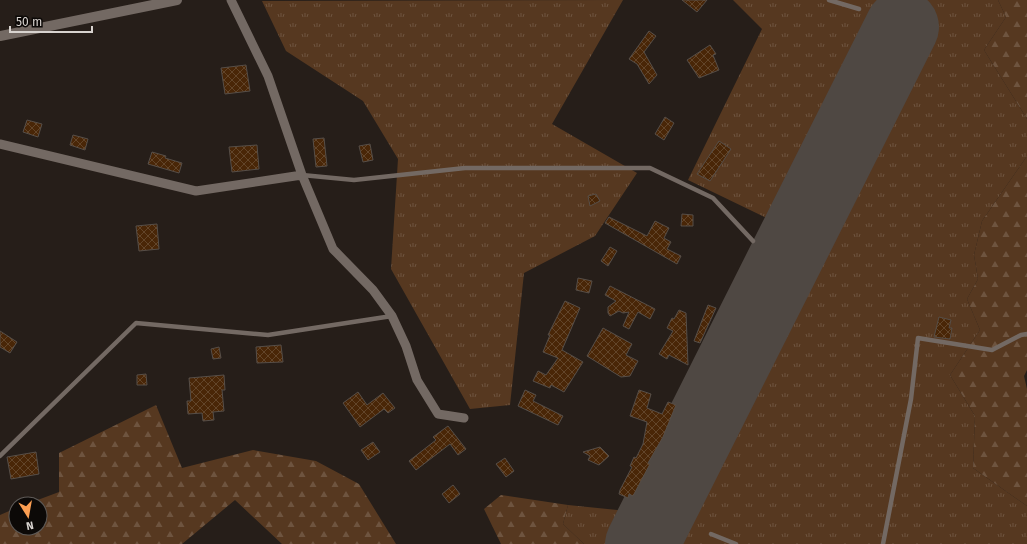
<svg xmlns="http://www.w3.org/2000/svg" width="1027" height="544" viewBox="0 0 1027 544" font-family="'Fira Sans',sans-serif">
<defs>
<pattern id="grass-tufts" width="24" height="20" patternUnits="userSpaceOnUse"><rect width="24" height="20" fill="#563820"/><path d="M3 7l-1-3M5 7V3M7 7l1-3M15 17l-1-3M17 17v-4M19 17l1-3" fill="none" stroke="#6e543f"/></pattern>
<pattern id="forest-firs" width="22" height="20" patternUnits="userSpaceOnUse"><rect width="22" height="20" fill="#563820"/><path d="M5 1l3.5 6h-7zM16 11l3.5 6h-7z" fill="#6e543f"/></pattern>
<pattern id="building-cross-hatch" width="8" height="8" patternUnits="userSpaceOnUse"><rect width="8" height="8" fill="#492607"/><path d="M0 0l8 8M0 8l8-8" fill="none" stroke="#62452a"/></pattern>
</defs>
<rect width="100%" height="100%" fill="#261e19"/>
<path fill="url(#grass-tufts)" d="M623 0 552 124 637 173 595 236 524 273 510 405 470 409 391 269 398 159 363 101 286 51 262 1Z
M733 0H998L1006 17 984 50 1027 119V156L982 221 974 255 978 279 967 299 980 330 950 375 975 416 973 468 1027 506V544H584L563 524 568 505 627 511 773 221 688 180 762 29Z"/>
<path fill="url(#forest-firs)" d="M998 0H1027V119L984 50 1006 17Z
M1027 156V370L1024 376 1027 389V506L973 468 975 416 950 375 980 330 967 299 978 279 974 255 982 221Z
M156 405 182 468 253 450 316 461 359 484 396 544H282L235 500 182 544H0V515L16 508V528H40V504H27L59 492V453Z
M501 495 568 505 563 524 584 544H501L484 509Z"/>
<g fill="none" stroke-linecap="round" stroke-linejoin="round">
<path stroke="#4f4843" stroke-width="74" d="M642 544 902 27"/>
</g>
<path fill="url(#building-cross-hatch)" stroke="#564e48" d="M682 0H707L697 12Z
M649 31 656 36 644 52 657 75 649 84 637 64 629 59Z
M710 45 716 54 713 55 719 70 699 78 687 60Z
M246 65 250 91 225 94 221 68Z
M665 117 674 123 664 140 655 134Z
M27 120 42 124 38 137 23 132Z
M73 135 88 139 85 150 70 145Z
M324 138 327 166 316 167 313 139Z
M719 141 731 149 710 181 697 174Z
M370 144 373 160 363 162 359 146Z
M257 145 259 169 232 172 229 147Z
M152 152 166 156 165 158 182 163 179 173 148 164Z
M596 194 600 201 590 206 588 196Z
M682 214 693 215V226H681Z
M609 217 647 236 655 221 669 228 664 238 671 242 667 249 681 256 677 264 605 223Z
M157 224 159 249 139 251 136 226Z
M610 247 617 251 608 266 601 261Z
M578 278 592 281 589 293 576 290Z
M610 286 655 309 650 319 638 312 629 329 623 326 629 312 623 313 619 311 610 316 608 313V307L616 301 605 295Z
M565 301 580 308 562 350 583 362 564 392 551 385 550 388 533 381 538 371 546 375 558 358 543 352 550 335H548Z
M708 305 716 308 700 343 694 341Z
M679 310 686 313 688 365 669 355 667 359 659 354 673 331 667 328 672 318 674 319Z
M939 317 951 320 949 328H952L950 339 934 337Z
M603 328 632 344 626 355 638 361 630 376 621 377 587 356Z
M0 331 17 342 10 353 0 347Z
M281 345 283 362 257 363 256 347Z
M219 347 221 358 213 359 211 349Z
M146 374 147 385H137V375Z
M224 375 225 390H222L224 411 213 412 214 420 203 421 202 413 188 414 187 401H191L189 378Z
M525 390 536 395 533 401 563 416 558 425 518 406Z
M639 390 651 394 647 408 662 414 668 402 676 405 663 437 648 463 650 464 633 496 629 494 628 498 619 494 620 490 632 467 630 466 634 457 636 458 643 444 647 422 630 416Z
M358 392 367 405 383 393 395 408 388 413 384 409 360 427 343 403Z
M448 426 466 449 458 455 450 444 416 470 409 461 436 440 433 437Z
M373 442 380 452 368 460 361 450Z
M600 447 609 456 599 465 588 460 590 456 583 452Z
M36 452 39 474 11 479 7 457Z
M505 458 514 471 506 477 496 464Z
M453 485 460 494 449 503 442 494Z"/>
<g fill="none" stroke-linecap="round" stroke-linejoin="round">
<path stroke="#736963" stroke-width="4.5" d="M829 0 859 9
M302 175 354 180 465 168H650L713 198 753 241
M0 456 136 323 268 335 392 316
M711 534 736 544
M883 544 911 399 918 338 992 350 1021 335 1027 334"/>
<path stroke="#736963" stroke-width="9" d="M231 0 268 76 302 175 333 249 373 290 392 316 406 346 417 380 438 414 464 418
M0 144 196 191 302 175"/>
<path stroke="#736963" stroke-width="10" d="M0 36 177 0"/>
</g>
<g transform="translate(28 516) rotate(169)"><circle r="19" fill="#0c0907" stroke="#5e5a57"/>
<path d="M0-3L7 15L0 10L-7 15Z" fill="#fb9e52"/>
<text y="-6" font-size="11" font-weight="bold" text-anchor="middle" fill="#d8d3cf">N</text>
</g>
<path d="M10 26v6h82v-6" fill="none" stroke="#d8d3cf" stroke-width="2"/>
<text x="16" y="26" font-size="12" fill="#d8d3cf" stroke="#0c0907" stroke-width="3" paint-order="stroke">50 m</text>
</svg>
